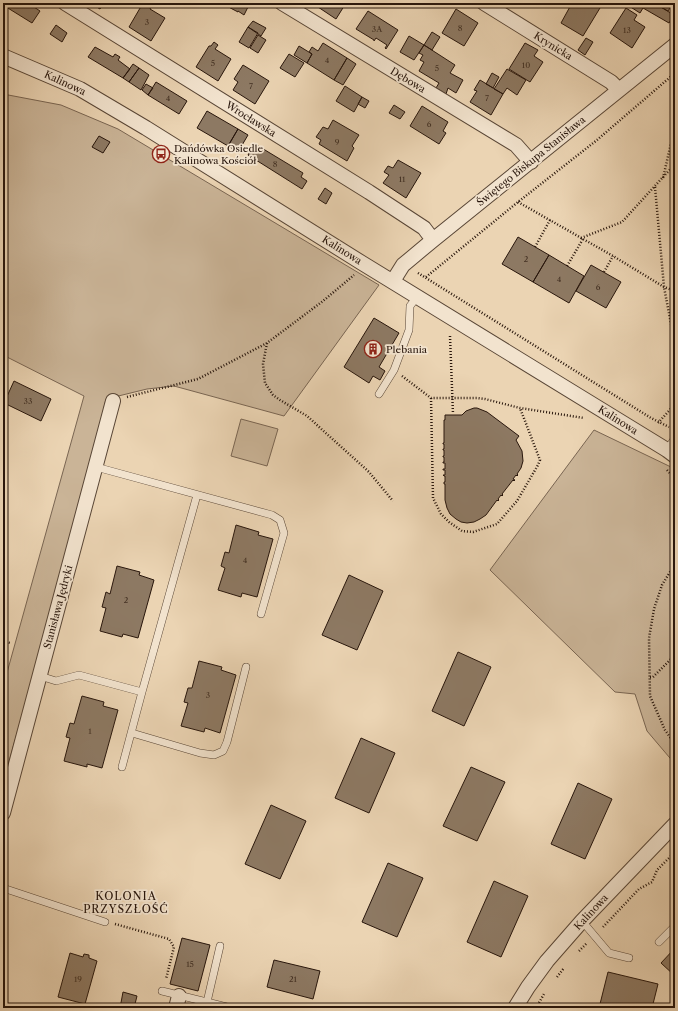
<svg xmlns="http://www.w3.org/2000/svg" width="678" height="1011" viewBox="0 0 678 1011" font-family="'Libre Caslon Text',serif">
<rect width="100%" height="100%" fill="#ebd4b3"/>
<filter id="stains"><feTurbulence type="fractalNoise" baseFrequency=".005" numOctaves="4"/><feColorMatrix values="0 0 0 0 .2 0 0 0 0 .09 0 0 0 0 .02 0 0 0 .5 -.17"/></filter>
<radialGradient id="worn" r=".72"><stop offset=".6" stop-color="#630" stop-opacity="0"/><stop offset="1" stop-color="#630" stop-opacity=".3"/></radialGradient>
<path fill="#cab497" stroke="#796552" d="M3 94 61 105 118 129 379 285 284 416 174 386 147 389 106 399 80 509 3 783V687L84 396 3 355Z
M241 419 278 429 267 466 231 456Z
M594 430 671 467 675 470V764L647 731 635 694 615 692 490 570Z"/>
<path fill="#8d7963" stroke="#28160c" d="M3 3H28L40 11 32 23 3 5Z
M90 3H104L100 9Z
M143 3H153L150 9 165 18 151 41 129 27Z
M221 3H243V4L248 7 244 15 238 11V12Z
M316 3H346L336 19 315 5Z
M572 3H603L583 36 561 23Z
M631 3H636L643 8 640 13 629 6Z
M636 3H646L643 8Z
M646 3H654L674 15 669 23 643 8Z
M662 3H668L672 5 668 11 659 6Z
M626 8 637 15 634 20 645 27 632 48 610 33Z
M456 9 478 23 464 46 442 33Z
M368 11 398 30 386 49 385 48 387 45 376 38 374 41V40L356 29Z
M253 21 266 28 261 36 248 27Z
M56 25 67 33 62 42 50 34Z
M248 27 258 33 249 48 239 42Z
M432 32 440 37 432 50 424 45Z
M258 35 266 40 258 53 250 48Z
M409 36 424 45 414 60 400 52Z
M586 38 593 42 585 55 578 50Z
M214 42 218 45 215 49 231 59 218 81 196 67 209 46H211Z
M323 43 347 58 334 80 307 63 312 54 309 52 312 47 318 51Z
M525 43 538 50 534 56 543 62 530 82 509 69Z
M424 45 455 65 450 73 463 80 456 93 448 88 446 94 436 88 439 83 419 71 424 62 420 60 423 55 419 53Z
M299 46 312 54 307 63 294 55Z
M95 47 113 57 115 54 120 57 118 60 130 69 123 78 88 57Z
M289 54 304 63 295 77 280 68Z
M347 58 356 64 343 85 334 80Z
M133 64 139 68 129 82 123 78Z
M243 65 269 81 255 104 233 90 238 82 234 79Z
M139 68 149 75 141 90 129 82Z
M507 69 526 80 517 95 507 88 503 94 494 89Z
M492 73 499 77 493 88 486 84Z
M480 80 503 94 491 115 470 102 477 91 474 90Z
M156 82 187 101 179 114 148 95Z
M146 84 153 88 148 95 142 90Z
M345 86 362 97 354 112 336 101Z
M362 97 369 101 365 108 358 104Z
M394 105 405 112 400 119 389 113Z
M422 106 448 122 443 131 446 133 439 144 410 126Z
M207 111 238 129 228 146 197 128Z
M333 120 359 135 352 146 354 148 347 161 319 144 321 140 316 137 323 127 328 129Z
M238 129 248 135 238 152 228 146Z
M99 136 110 142 103 153 92 147Z
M255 144 303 173 301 177 307 181 302 189 248 155Z
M398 160 421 173 406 198 383 183 389 175 384 172 388 166 393 168Z
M325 188 332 193 326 204 318 199Z
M675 212V222L670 217Z
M518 237 549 255 533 282 502 264Z
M549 255 584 276 569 303 533 282Z
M591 265 621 282 606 308 576 291Z
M374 318 399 333 379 367 385 371 380 380 373 376 369 383 344 367Z
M14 381 51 399 41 421 4 403Z
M474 408H477L487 412 519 436 516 440 522 451 523 461 521 468 517 474 518 475 517 476 516 475 513 479 515 480 514 481 513 480 502 494 503 495 502 496 501 495 498 499 499 500 498 501 497 500 486 515 480 519 474 522 467 523 461 522 456 519 450 514 447 508 445 500V484H444V482H445V476H444L443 475H445V470H443V469H445V463H443V462H444V457H443V456H444V450H443V449H444V444H443V443H444V420H445V415H462L466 411Z
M236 525 259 532 258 535 273 539 257 597 242 593 241 597 218 590 225 568 221 566 225 552 229 553Z
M117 566 140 572 139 575 154 580 138 638 123 634 122 637 100 631 106 608 102 607 106 592 110 594Z
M349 575 383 591 357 650 322 635Z
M458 652 491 667 464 726 432 711Z
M199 661 222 667 221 670 236 675 220 733 205 728 204 732 181 726 188 703 184 702 188 688H192Z
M82 696 104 702 103 706 118 710 102 768 87 764V767L64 761 70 738 66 737 70 723 74 724Z
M361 738 395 753 369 813 335 798Z
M471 767 505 782 477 841 443 826Z
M578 783 612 799 585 859 551 844Z
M271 805 306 821 280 879 245 864Z
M388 863 423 878 397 937 362 922Z
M494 881 528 896 501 957 467 942Z
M182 938 210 945 198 991 170 984Z
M675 948V976L661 963Z
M70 953 83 957 84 954 89 955V958L97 961 85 1004 58 997Z
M274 960 320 971 313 999 267 987Z
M608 972 658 984 652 1008H599Z
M123 992 137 996 134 1008H120Z"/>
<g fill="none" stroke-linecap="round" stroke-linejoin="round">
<defs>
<path id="service" d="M379 394 394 370 409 330 410 306 417 297
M667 450 675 438
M96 467 272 515 280 520 284 533 261 614
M40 676 56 681 79 675 142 692
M132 733 200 753 214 755 223 751 227 742 246 667
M122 767 142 692 197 495
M3 888 105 922
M582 921 609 953 629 958
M659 942 675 926
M162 991 231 1008
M207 1002 220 946"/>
<path id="minor" d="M65 3 369 192 424 228 433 240
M282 3 516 145 531 162
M484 3 611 82 619 90
M3 56 80 89 146 128 362 263 667 450 675 456
M393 281 403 265 433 240 675 45
M3 813 113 401
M176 1008 179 996
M515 1008 528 987 547 961 582 921 675 824"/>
</defs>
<use href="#service" stroke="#594636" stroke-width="8"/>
<use href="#minor" stroke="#594636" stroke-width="16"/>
<path stroke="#28160c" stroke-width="2.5" stroke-dasharray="1 2" stroke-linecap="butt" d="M663 178 675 126
M655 187 664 287 675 345
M518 202 613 256 664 287 675 291
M581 238 622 222 675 164
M535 247 550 220
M567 266 583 239
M604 272 613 256
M418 273 651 418 669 427
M426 277 518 202 597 140 675 73
M450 336 453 414
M267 343 263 364 265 383 273 395 280 400 307 416 369 472 393 501
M402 376 431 398H477L485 399 520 408 584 418
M127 397 198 379 267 343 323 301 354 275
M431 398 433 498 441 514 449 522 462 531 473 532 497 524 517 501 538 465 540 460 520 408
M658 423 675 404
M667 470 675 479
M675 564 662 585 654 609 649 638 650 696 665 730 675 744
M3 641 10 643
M650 677H653L675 655
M115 924 169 939 174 947 166 979
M603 927 639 889 652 882 657 870 675 852
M579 951 587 943
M557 977 564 968
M536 1008 544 994"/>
<use href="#service" stroke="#f2e3ce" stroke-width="7"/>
<use href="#minor" stroke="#f2e3ce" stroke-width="14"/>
</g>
<defs>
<symbol id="bus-ring" viewBox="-11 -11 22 22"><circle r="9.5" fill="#f2e3ce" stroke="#8f2418" stroke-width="1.5"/><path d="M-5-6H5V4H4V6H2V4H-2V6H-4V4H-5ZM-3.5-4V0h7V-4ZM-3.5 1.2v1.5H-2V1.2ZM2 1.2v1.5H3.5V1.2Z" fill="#8f2418"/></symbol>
<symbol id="building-ring" viewBox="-11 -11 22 22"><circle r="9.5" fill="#f2e3ce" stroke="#8f2418" stroke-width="1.5"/><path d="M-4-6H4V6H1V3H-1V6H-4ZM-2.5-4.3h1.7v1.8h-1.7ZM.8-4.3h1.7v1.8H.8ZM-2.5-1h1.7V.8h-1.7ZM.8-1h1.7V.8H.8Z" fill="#8f2418"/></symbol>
</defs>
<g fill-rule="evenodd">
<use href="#bus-ring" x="151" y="144" width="20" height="20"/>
<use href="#building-ring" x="363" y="339" width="20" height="20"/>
</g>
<g text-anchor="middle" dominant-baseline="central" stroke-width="3.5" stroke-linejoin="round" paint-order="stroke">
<g font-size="8" fill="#412f22">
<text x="147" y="22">3</text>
<text x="460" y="28">8</text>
<text x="377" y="29">3A</text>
<text x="627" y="30">13</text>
<text x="327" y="60">4</text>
<text x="213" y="63">5</text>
<text x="526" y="65">10</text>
<text x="437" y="68">5</text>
<text x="251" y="86">7</text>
<text x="168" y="98">4</text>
<text x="487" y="98">7</text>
<text x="429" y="124">6</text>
<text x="337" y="142">9</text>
<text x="275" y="164">8</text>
<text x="402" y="179">11</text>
<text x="526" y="259">2</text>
<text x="559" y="279">4</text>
<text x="598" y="287">6</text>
<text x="28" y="401">33</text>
<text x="245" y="560">4</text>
<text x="126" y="600">2</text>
<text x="208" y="695">3</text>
<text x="90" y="731">1</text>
<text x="190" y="964">15</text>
<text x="78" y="979">19</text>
<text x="293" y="979">21</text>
</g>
<g font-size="10" fill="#28160c" stroke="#f2e3ce">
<text transform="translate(553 46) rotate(32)">Krynicka</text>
<text transform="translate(408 80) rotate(31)">Dębowa</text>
<text transform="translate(65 83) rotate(25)">Kalinowa</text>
<text transform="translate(251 119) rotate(32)">Wrocławska</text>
<text transform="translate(531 161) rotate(-39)">Świętego Biskupa Stanisława</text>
<text transform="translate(342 250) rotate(32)">Kalinowa</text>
<text transform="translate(618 420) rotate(32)">Kalinowa</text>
<text transform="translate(58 607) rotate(-75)">Stanisława Jędryki</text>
<text transform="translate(591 912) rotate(-47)">Kalinowa</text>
</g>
<g font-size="10" fill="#28160c" stroke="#f2e3ce" text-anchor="start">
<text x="174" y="148">Dańdówka Osiedle<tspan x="174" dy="12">Kalinowa Kościół</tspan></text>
<text x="386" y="349">Plebania</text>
</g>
<g font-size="11" letter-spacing="1" fill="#28160c" stroke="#f2e3ce">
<text x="126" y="896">KOLONIA<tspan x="126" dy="13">PRZYSZŁOŚĆ</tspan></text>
</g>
</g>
<rect width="678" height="1011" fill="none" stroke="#ebd4b3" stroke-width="16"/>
<rect x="4" y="4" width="670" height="1003" fill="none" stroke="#28160c" stroke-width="2"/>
<rect x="8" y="8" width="662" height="995" fill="none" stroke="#28160c"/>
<rect width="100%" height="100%" filter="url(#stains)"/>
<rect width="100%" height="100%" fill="url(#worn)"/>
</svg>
